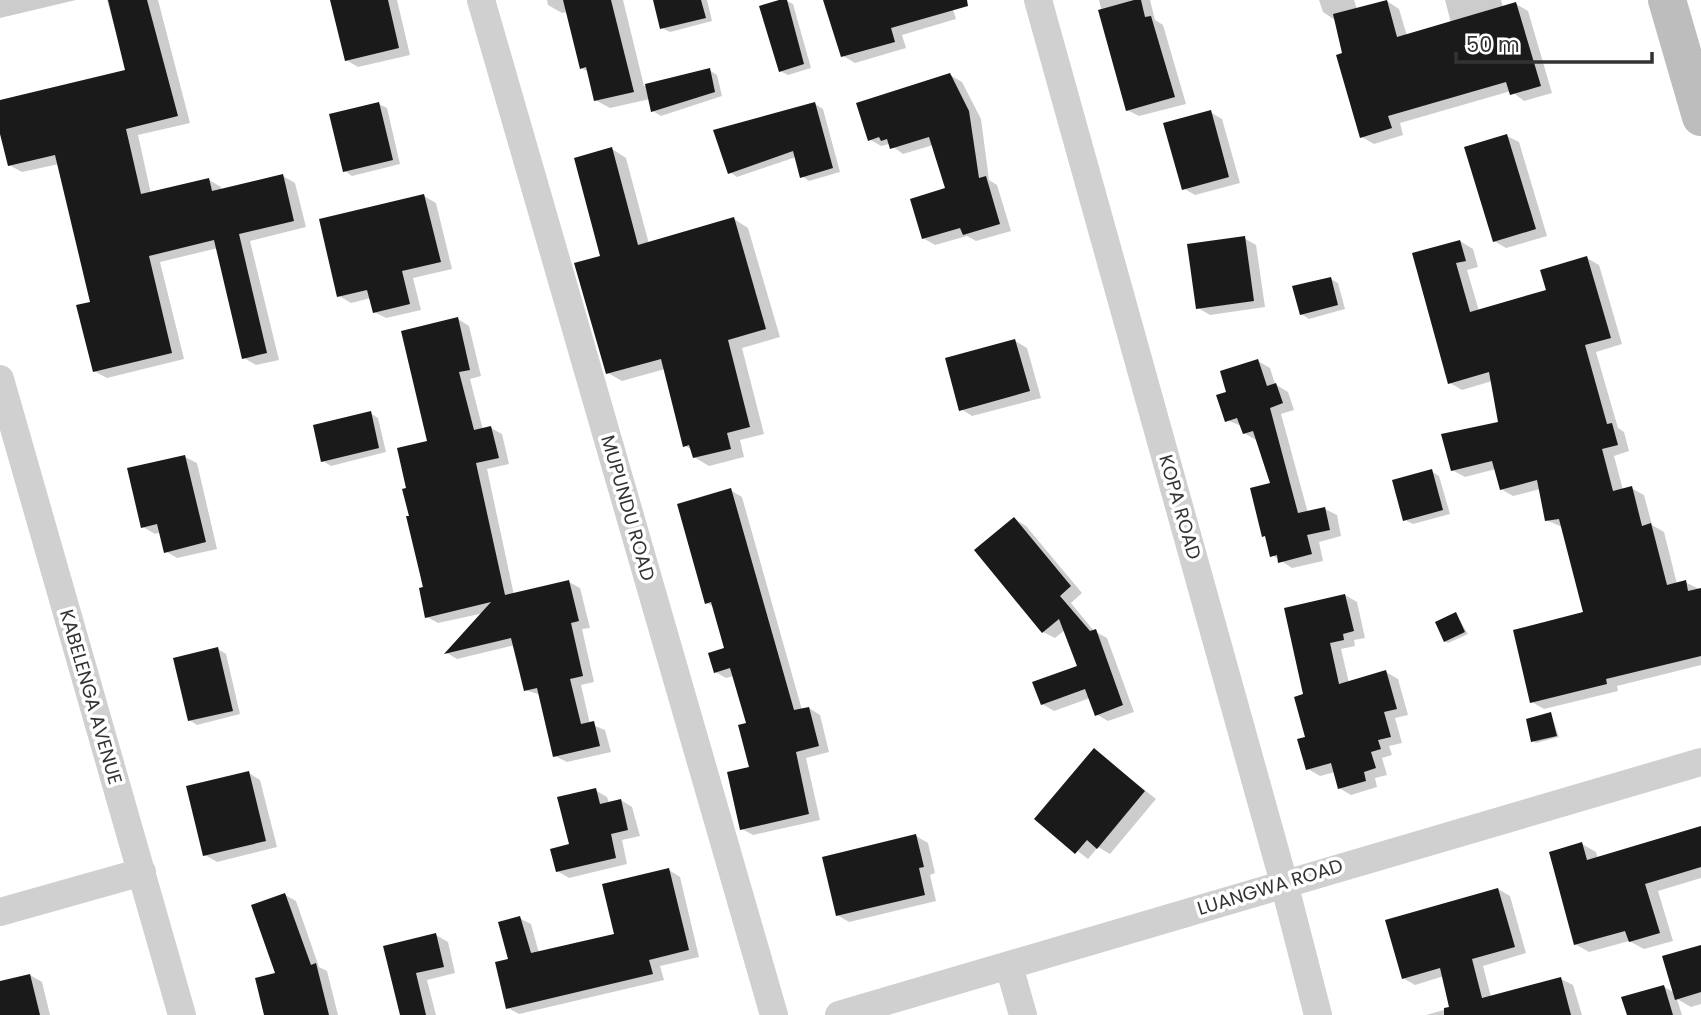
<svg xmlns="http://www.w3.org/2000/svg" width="1701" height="1015" viewBox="0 0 1701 1015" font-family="Poppins,sans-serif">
<rect width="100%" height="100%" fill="#fff"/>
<path fill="#0003" d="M0 0H76L0 18Z
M107 0H158L190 123 138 135 151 194 209 180 221 187 222 191 283 176 295 183 306 227 250 241 279 360 256 365 244 358 218 248 160 262 184 359 107 378 94 371 92 303 59 164 22 172 9 165 0 126V102L127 72Z
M332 0H397L410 55 358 67 346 60Z
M547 0H623L644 86 709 70 717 75 722 96 661 116 653 111 650 99 610 108 595 100 589 72 581 68 568 12 562 13 548 5Z
M655 0H707L712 21 670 32 662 28Z
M785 0 793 4 811 68 788 75 780 71Z
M826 0H950L956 19 902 35 906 48 855 63 843 56Z
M1099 0H1150L1155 20 1163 25 1186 104 1139 116 1127 110Z
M1319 0H1354L1357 9 1387 1 1399 9 1407 36 1451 23 1445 0H1501L1503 7 1516 4 1528 11 1552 93 1524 101 1511 91 1400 123 1403 135 1374 144 1362 137 1335 20 1323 12Z
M950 75 962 82 981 119 989 180 997 185 1011 231 976 241 967 236 935 245 923 238 948 189 933 145 903 154 889 144 881 146 869 139Z
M379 104 387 108 400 164 352 176 345 171Z
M815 104 823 109 840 172 809 181 802 176 796 157 737 177 730 172Z
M1210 112 1222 119 1240 183 1195 195 1183 188Z
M1507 136 1519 142 1547 236 1506 248 1494 241Z
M612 149 626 158 649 244 734 219 748 228 780 337 742 348 764 434 740 440 744 457 709 466 694 457 693 450 685 446 665 369 622 381 608 373 602 257Z
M424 196 436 203 452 269 413 278 421 310 386 318 374 312 371 298 351 303 339 296Z
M1244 238 1256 245 1265 307 1210 315 1198 308Z
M1460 241 1473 249 1478 267 1467 270 1479 311 1548 291 1587 258 1599 265 1622 344 1596 352 1618 428 1624 432 1629 451 1614 456 1623 490 1631 488 1644 495 1652 525 1664 532 1677 584 1685 582 1701 590V665L1617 686 1618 691 1544 709 1532 702 1585 614 1562 527 1546 520 1540 489 1513 496 1501 489 1496 469 1465 477 1452 470 1500 424 1492 381 1462 390 1450 383 1414 254Z
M1331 279 1338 283 1345 309 1309 319 1301 314Z
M458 319 469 326 481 376 470 379 483 430 491 428 502 434 509 464 487 469 514 595 569 582 580 588 590 628 582 629 594 682 581 685 590 724 605 730 611 752 567 762 555 756 541 695 525 690 515 645 457 659 447 653 484 613 438 623 427 617 408 489 429 442Z
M1015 341 1027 348 1041 398 972 416 961 409Z
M1258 361 1270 368 1275 384 1288 392 1294 410 1281 414 1308 513 1325 509 1337 515 1341 536 1319 542 1323 561 1292 568 1272 555 1273 484 1256 440 1244 433 1242 426 1226 420 1228 393Z
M370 413 378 418 386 452 331 466 323 461Z
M185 457 197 463 217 549 177 558 165 551 161 532 155 534 143 527Z
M1431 471 1439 476 1450 514 1413 524 1405 520Z
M730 490 742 497 802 710 809 708 820 715 829 752 806 758 820 820 753 835 742 829 751 769 748 724 734 676 726 678 715 672 726 649 714 607 707 603Z
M1015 519 1026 526 1082 593 1071 603 1094 631 1107 638 1134 712 1108 721 1096 714 1090 698 1054 711 1042 704 1079 667 1065 630 1055 638 1043 632Z
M1345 595 1357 602 1365 638 1354 640 1355 646 1341 649 1349 683 1386 672 1398 679 1408 715 1395 718 1402 743 1389 746 1392 755 1382 758 1387 775 1375 778 1377 787 1351 795 1339 788 1335 772 1320 776 1308 769 1305 695Z
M1456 614 1468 634 1448 643 1445 641Z
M218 649 226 654 240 714 197 725 189 720Z
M1551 714 1559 737 1536 743 1533 741Z
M1094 750 1156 799 1110 854 1098 847 1088 859 1037 819Z
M249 773 260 780 277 847 217 862 205 855Z
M595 790 607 797 609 803 621 800 632 807 640 836 622 840 627 864 569 878 557 871Z
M1701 828V878L1658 891 1673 941 1644 949 1629 941 1589 952 1575 944 1582 844 1596 852 1598 859Z
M916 836 928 843 935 873 930 875 936 901 849 922 837 915Z
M669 870 680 877 699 957 660 966 664 980 519 1014 508 1008 510 960 519 918 531 924 539 953 616 935Z
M1498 889 1510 896 1526 953 1483 966 1491 997 1561 979 1573 985 1582 1015H1426L1451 1008 1444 976 1415 985 1403 978Z
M285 895 296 901 319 967 327 971 338 1015H266L277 974Z
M436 935 448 942 455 973 427 980 436 1015H401L385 947Z
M1701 946V1004L1691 1007 1677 999 1682 1015H1628L1664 987 1675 993Z
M30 975 42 982 50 1015H0V983Z"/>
<path fill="#1a1a1a" d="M108 0H147L178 116 126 129 141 194 209 178 212 191 283 174 294 221 239 234 267 353 242 359 214 240 149 256 172 353 93 372 76 305 90 302 55 155 8 166 0 134V100L125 70Z
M330 0H388L399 48 345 61Z
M563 0H611L634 92 594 101 586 67 580 69Z
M653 0H701L706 18 660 29Z
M779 0H787L804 64 779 72 759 6Z
M823 0H967L968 6 891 28 895 42 841 57Z
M1134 0H1141L1145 17 1151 16 1175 97 1126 111 1098 10Z
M1387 0 1397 37 1516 2 1541 86 1510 95 1506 82 1388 116 1392 128 1360 138 1336 55 1342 53 1333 14Z
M710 68 715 92 651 112 645 84Z
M950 73 969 111 979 178 986 176 1000 224 963 235 960 228 922 239 910 199 945 188 929 137 890 149 887 139 881 141 879 137 868 141 856 103Z
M379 102 393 160 343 172 329 114Z
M815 102 833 168 800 178 793 151 728 174 713 130Z
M1211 110 1229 177 1182 190 1163 123Z
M1507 134 1536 229 1493 242 1464 147Z
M612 147 638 245 734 217 766 329 728 340 750 427 727 433 731 449 693 458 689 445 683 447 661 359 606 374 574 263 600 256 574 158Z
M424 194 441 262 402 271 410 304 373 313 367 290 337 297 319 219Z
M1245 236 1254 301 1196 309 1187 244Z
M1460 240 1466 261 1456 263 1470 312 1546 290 1540 270 1587 256 1611 338 1585 345 1607 424 1612 423 1618 445 1602 449 1613 491 1632 486 1642 526 1651 523 1667 585 1686 580 1688 591 1701 588V656L1606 679 1607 684 1530 703 1513 630 1583 612 1559 519 1545 521 1537 480 1500 490 1492 461 1451 471 1441 434 1498 422 1489 372 1448 384 1412 253Z
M1331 277 1338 305 1300 315 1292 286Z
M458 317 470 370 459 372 474 430 491 426 499 458 476 463 505 595 569 580 579 621 571 623 583 676 570 679 581 724 594 721 600 746 553 757 537 688 524 691 511 638 444 654 491 602 425 618 419 588 423 587 406 516H409L402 489 406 488 397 448 427 441 401 331Z
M1015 339 1030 391 959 411 945 358Z
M1258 359 1267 386 1276 383 1283 403 1270 408 1298 513 1325 507 1330 530 1307 535 1312 554 1278 563 1277 555 1270 557 1265 536 1262 537 1250 488 1270 483 1253 431 1243 434 1237 418 1225 422 1216 395 1226 392 1220 371Z
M371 411 379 448 321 462 313 425Z
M185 455 206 542 164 553 157 524 141 528 127 468Z
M1432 469 1443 510 1403 521 1392 480Z
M731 488 794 710 809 707 819 746 796 752 809 814 740 830 727 772 749 767 738 725 746 723 730 668 714 673 708 653 724 648 711 602 705 604 677 504Z
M1014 517 1071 586 1060 596 1090 631 1096 629 1123 705 1095 716 1085 689 1041 705 1032 682 1077 666 1059 619 1042 633 974 550Z
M1345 594 1354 631 1343 634 1344 640 1330 643 1339 684 1386 670 1397 709 1384 712 1391 737 1378 740 1381 749 1371 752 1376 768 1364 772 1366 781 1338 789 1331 763 1306 770 1297 739 1305 737 1294 697 1303 694 1284 608Z
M1456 612 1465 632 1444 642 1435 622Z
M218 647 233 711 188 721 173 658Z
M1551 712 1557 736 1531 742 1526 719Z
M1094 748 1145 791 1097 849 1087 840 1075 854 1034 819Z
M249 771 266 841 203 856 186 786Z
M596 788 600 804 621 799 628 830 611 834 616 858 556 872 550 849 569 844 557 797Z
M1701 826V867L1645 884 1660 933 1629 942 1625 931 1574 945 1549 852 1582 842 1587 860Z
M916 834 924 867 919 868 925 895 836 916 822 857Z
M669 868 689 950 649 960 653 974 506 1009 495 962 508 959 498 922 520 916 531 953 614 934 602 884Z
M1498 888 1515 947 1472 959 1482 998 1561 977 1571 1015H1444V1008L1449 1007 1440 968 1402 979 1385 920Z
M285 893 311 965 316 963 329 1015H264L255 978 275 973 251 905Z
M436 933 444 967 416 973 426 1015H400L383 946Z
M1701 945V992L1675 1000 1662 956Z
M30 974 40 1015H0V981Z
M1664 985 1673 1015H1627L1621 997Z"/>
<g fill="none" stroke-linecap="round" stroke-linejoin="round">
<path stroke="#d0d0d0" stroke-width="28" d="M481 0 774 1015
M1038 0 1284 883 1318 1015
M0 379 182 1015
M0 912 142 872
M1009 966 1023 1015
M839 1015 1701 762"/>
<path stroke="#bdbdbd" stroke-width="38" d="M1667 0 1701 117"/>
</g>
<g text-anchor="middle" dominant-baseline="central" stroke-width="7" stroke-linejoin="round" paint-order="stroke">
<g font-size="19" fill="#333" stroke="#fff">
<text transform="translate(1180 507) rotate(74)">KOPA ROAD</text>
<text transform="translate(628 508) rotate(74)">MUPUNDU ROAD</text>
<text transform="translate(91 697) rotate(74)">KABELENGA AVENUE</text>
<text transform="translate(1270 887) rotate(-17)">LUANGWA ROAD</text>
</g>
</g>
<path d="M1456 52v10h196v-10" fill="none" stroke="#333333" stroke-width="3.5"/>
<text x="1466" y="52" font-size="21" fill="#333333" stroke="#ffffff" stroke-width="5" paint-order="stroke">50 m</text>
</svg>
